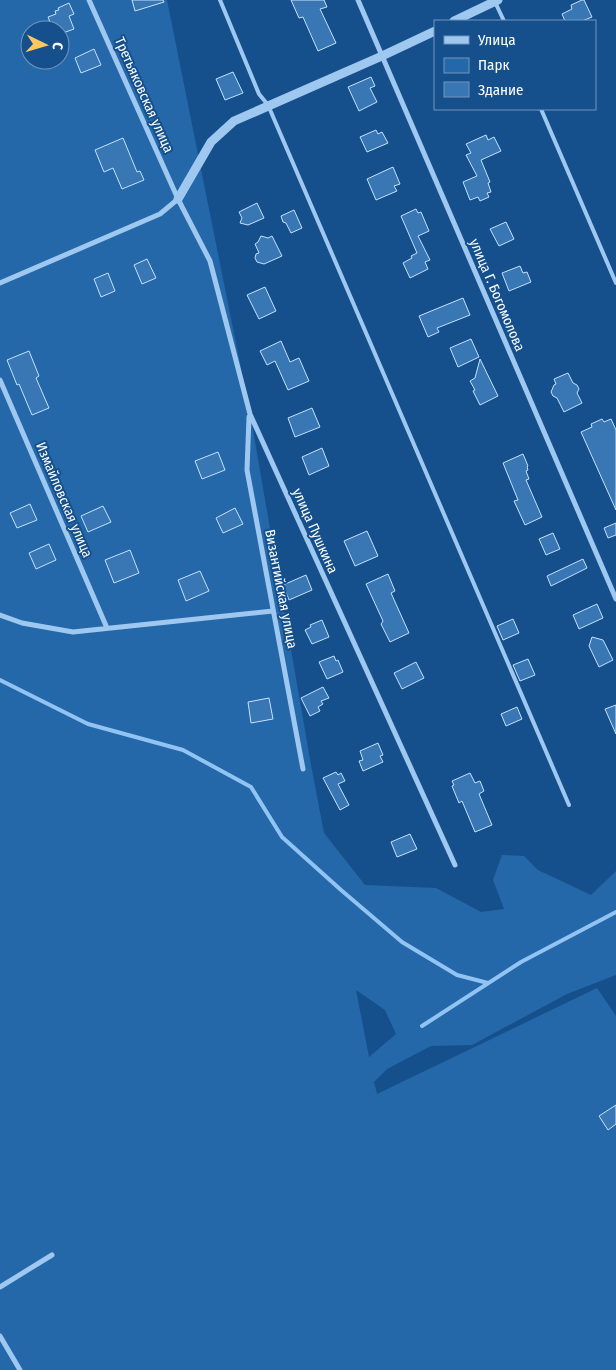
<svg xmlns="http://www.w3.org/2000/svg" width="616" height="1370" viewBox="0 0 616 1370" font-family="'Fira Sans Condensed',sans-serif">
<rect width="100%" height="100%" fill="#15508d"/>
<path fill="#2468aa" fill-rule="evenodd" d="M0 0H167L250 413 311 765 324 833 365 885 436 888 481 912 504 909 493 880 502 855 524 856 538 870 591 895 616 871V975L567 994 472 1045 431 1046 387 1069 374 1082 377 1094 597 988 616 1016V1370H0ZM30 30H60V60H30ZM356 990 385 1010 396 1034 369 1057Z"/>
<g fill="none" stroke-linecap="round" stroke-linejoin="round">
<path stroke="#91c4f3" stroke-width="4" d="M0 680 88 724 183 750 251 787 282 837 341 890 402 942 457 975 488 983
M422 1026 521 962 616 912"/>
</g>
<path fill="#3877b4" stroke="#c5e1fc" d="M132 0H163L164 2 135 11Z
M291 0H324L327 7 320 9 336 43 318 51 303 17 299 18Z
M582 0H584L592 17 582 21H565L562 14 572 9 571 5Z
M69 3 74 14 69 16 74 29 60 34V30H53L48 17 56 14 55 11 59 10 58 8Z
M94 49 101 65 81 73 75 58Z
M233 72 243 93 225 100 216 79Z
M371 77 375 86 370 88 377 102 359 111 348 87Z
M376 130 378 134 382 132 388 143 367 152 360 137Z
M486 135 488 140 494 137 501 151 481 160 490 182 488 183 491 192 487 193 489 197 480 201 478 197 470 200 463 182 477 176 466 155 471 153 466 144Z
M123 138 137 172 140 171 144 180 122 189 113 168 104 172 95 150Z
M393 167 400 184 394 186 397 191 376 200 367 179Z
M257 203 264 218 248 225 240 223 242 218 239 212Z
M416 209 418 213 421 212 429 231 418 236 430 260 425 262 428 269 410 278 403 263 412 258 411 256 417 253 401 216Z
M294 210 302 228 291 233 286 223 283 222 281 216Z
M506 222 514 239 499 246 490 229Z
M261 236 268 238 272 236 282 256 264 264 257 262 255 258 256 254 259 253 255 244 258 242Z
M147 259 156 278 142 284 134 265Z
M520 266 523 273 527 272 531 282 509 291 502 273Z
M108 273 115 291 101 297 94 279Z
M265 287 276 311 259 319 247 295Z
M463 298 470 315 437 328 439 332 428 337 419 316Z
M471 339 479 357 458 367 450 348Z
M281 341 290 362 299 358 309 381 288 390 275 361 267 365 260 351Z
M29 351 39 376 36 378 49 408 32 415 19 384 17 385 7 360Z
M480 359 498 396 480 405 473 391 475 390 470 381 475 378Z
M568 373 573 383 577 385 579 389 577 393 582 403 564 412 557 398 553 396 551 392 554 385 556 384 554 379Z
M312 408 320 427 295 437 288 418Z
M602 419 604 422 611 419 616 430V510L581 432 592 427 591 424Z
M322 448 329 466 309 475 302 457Z
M218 452 225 470 202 479 195 461Z
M523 454 528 466 527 467 528 470 526 471 529 479 526 480 542 517 525 525 514 501 518 500 503 463Z
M30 504 37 520 17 528 10 513Z
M103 506 111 522 88 532 81 516Z
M235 508 243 524 223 533 216 518Z
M616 523V535L608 538 604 528Z
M367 531 378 556 355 566 344 541Z
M553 533 560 549 546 555 539 539Z
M49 544 56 560 36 569 29 553Z
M130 550 139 573 114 583 105 560Z
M583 559 587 568 551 586 547 576Z
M200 571 209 591 186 601 178 580Z
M388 574 395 591 391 593 409 633 390 642 381 624 383 621 366 584Z
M306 575 312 590 289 600 283 585Z
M597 604 603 618 579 629 573 615Z
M513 619 519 633 503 640 497 626Z
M322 620 329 637 312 644 305 630 311 627 310 625Z
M592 637 603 640 613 660 599 667 589 646Z
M334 656 336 661 338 660 343 672 327 679 319 662Z
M528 659 535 675 520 681 513 665Z
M416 662 424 678 402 689 394 673Z
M323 687 329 698 321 701 323 704 318 707 320 711 310 716 301 698Z
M269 698 273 719 251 723 248 702Z
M616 705V734L605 709Z
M517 707 522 719 506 726 501 714Z
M378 743 383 755 380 756 383 762 363 771 359 761 363 760 360 751Z
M336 772 338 775 341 773 345 781 338 784 349 805 340 810 323 778Z
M470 773 475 783 480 781 484 791 479 794 492 825 475 832 462 801 459 803 452 786 454 785 452 781Z
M410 834 417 849 397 857 391 842Z
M616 1105V1124L608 1130 599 1116Z"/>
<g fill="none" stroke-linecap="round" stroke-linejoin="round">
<path stroke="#9fc8f0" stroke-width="4" d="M220 0 259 94 268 105 569 805
M495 2 504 21
M541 109 616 283"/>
<path stroke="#9fc8f0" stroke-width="5" d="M89 0 178 199 210 261 250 414 455 865
M358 0 616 599
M0 283 160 214 178 199
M0 380 107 628
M249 417 247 470 303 769
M0 615 22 623 73 632 273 611
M0 1287 52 1255
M0 1336 20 1370"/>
<path stroke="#9fc8f0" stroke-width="9" d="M454 21 498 0
M178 199 211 142 234 121 382 56 435 31"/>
</g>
<g text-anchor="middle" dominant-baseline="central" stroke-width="4" stroke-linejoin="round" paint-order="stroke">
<g font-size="14" fill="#fff" stroke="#15508d">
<text transform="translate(144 95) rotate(66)">Третьяковская улица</text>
<text transform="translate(497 295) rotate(67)">улица Г. Богомолова</text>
<text transform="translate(64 500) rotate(67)">Измайловская улица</text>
<text transform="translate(315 531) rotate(66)">улица Пушкина</text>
<text transform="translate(281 589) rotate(79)">Византийская улица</text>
</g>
</g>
<rect x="434" y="20" width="162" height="90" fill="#15508d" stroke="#7396bb"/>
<rect x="444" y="36" width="25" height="8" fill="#9fc8f0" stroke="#7396bb"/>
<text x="478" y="45" font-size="15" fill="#ffffff">Улица</text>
<rect x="444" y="58" width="25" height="15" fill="#2468aa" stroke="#7396bb"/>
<text x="478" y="70" font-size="15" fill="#ffffff">Парк</text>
<rect x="444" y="82" width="25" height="15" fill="#3877b4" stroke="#7396bb"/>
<text x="478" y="95" font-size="15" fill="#ffffff">Здание</text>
<g transform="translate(45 45) rotate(95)"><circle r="24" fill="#15508d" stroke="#7396bb"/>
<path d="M0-4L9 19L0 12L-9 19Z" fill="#ffc75e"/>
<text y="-8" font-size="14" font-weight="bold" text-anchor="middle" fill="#ffffff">С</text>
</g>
</svg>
